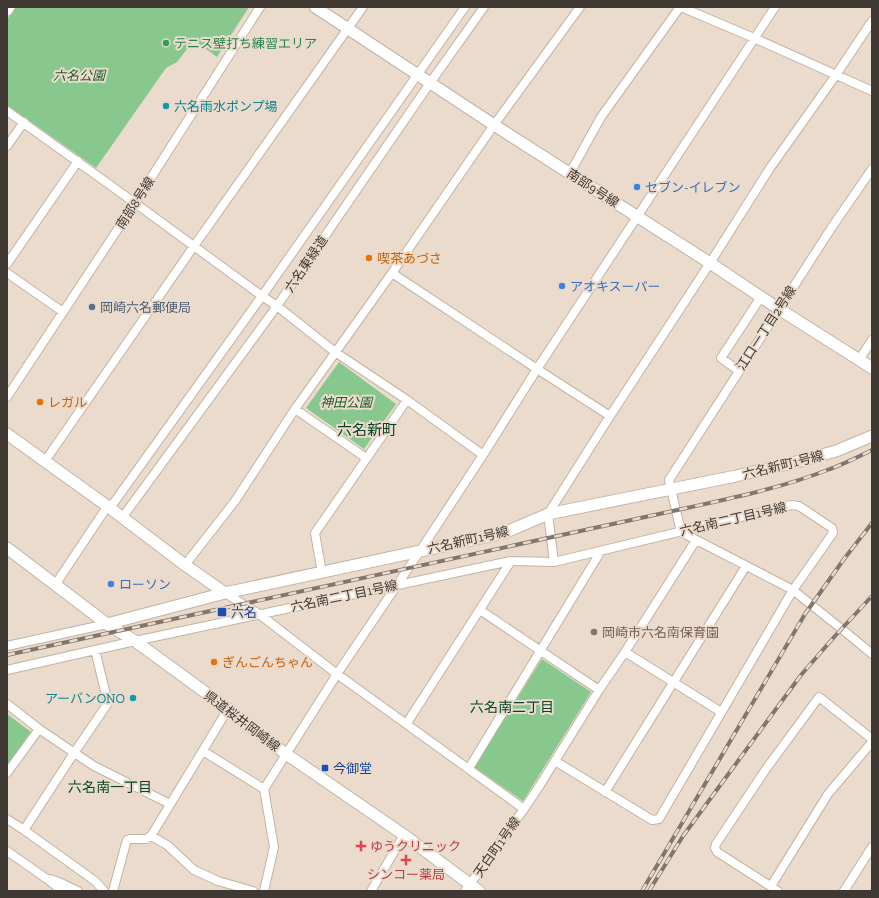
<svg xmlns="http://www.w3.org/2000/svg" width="879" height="898" viewBox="0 0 879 898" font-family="'Zilla Slab','Noto Sans JP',serif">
<rect width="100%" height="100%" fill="#ebdbcc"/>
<path fill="#88c88f" d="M16 7H249L217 57 194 40 177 62 166 68 96 168 7 105V19Z
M339 362 396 404 364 449 306 408Z
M542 659 591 692 523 801 474 767Z
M7 714 31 732 7 766Z"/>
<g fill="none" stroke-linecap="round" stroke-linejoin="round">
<defs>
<path id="street" d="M681 7 754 38 872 91
M7 111 135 203 262 296 277 306 335 352 407 400 483 455
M7 146 24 122
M872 169 832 227 669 480 681 532 793 590 854 639 872 654
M570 173 601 117 680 7
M7 264 78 161
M7 273 63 312
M392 273 537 369 610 416
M859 360 872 340
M739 371 721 358 761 297
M7 397 135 203 260 7
M295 409 366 458
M45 461 194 246 363 7
M110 508 262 296 465 7
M122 518 277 306 430 83 484 7
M185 565 235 501 295 409 392 273 494 125 580 7
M322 573 315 533 407 400
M55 585 107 507
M225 593 259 614 337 674 524 809 540 785 599 690 625 652 696 540
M480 610 599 690
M7 646 107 624
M625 652 721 712
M7 670 135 641 511 561 554 562
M7 704 39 729 94 766 170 804
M407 723 511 561
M203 751 264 789
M555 761 652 820 659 819 793 590 833 533 832 528 799 506 791 505 554 562 548 514 610 416 710 263 770 168 836 75 872 21
M469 768 601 551
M7 773 39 729
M605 792 746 566
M7 819 24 830 95 881 104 891
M24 830 74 753 108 703 95 650
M151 836 167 845 194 870 218 881 253 891
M7 851 47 879 62 891
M50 879 59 882 78 891
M771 886 828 794 872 742
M113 891 126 843 127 840 130 839H146L151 836 228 709
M264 891 274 847 264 789 337 674 420 551 483 455 537 369 775 7
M371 891 404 835
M465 891 524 809
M778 891 717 852 715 848 716 844 766 769 819 697 872 739
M844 891 872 847"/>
<path id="secondary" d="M315 7 494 125 710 263 779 309 872 368
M7 10 9 7
M7 434 110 508 185 565 225 593
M7 548 107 624 135 641 228 709 286 754 404 835 479 891
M107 624 225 593 504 533 548 514 736 476 804 460 836 451 872 436"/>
</defs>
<use href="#street" stroke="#c1b3a3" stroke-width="10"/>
<use href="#secondary" stroke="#c1b3a3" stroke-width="13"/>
<use href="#street" stroke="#fff" stroke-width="8"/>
<use href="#secondary" stroke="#fff" stroke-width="11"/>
<defs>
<path id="rail" d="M7 655 682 509C732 498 782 488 830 469 844 464 858 457 872 450
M642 891 805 614 844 559 872 523
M649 891 683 836 801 675 835 636 872 596"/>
</defs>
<use href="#rail" stroke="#81766d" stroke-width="4"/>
<use href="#rail" stroke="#ebdbcc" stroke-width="2.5" stroke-dasharray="8" stroke-linecap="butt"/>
</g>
<circle fill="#2e9e5b" stroke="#ebdbcc" stroke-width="1.5" cx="166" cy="43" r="4"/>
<g fill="#0f9aa8" stroke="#ebdbcc" stroke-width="1.5">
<circle cx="166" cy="106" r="4"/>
<circle cx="133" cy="698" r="4"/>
</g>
<g fill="#3f7fe0" stroke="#ebdbcc" stroke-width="1.5">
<circle cx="637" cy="187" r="4"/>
<circle cx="562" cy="286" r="4"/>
<circle cx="111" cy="584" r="4"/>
</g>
<g fill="#e8710a" stroke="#ebdbcc" stroke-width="1.5">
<circle cx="369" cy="258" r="4"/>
<circle cx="40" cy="402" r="4"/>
<circle cx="214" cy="662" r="4"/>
</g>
<circle fill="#5c6f8a" stroke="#ebdbcc" stroke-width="1.5" cx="92" cy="307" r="4"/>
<g fill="#1a4fb4" stroke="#ebdbcc" stroke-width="1.5">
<rect x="217" y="607" width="10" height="10" rx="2"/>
<rect x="321" y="764" width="8" height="8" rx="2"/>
</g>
<circle fill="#8d6e63" stroke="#ebdbcc" stroke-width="1.5" cx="594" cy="632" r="4"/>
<g fill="#e0444e" stroke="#ebdbcc" stroke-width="1.5">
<path d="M359 840h4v4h4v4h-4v4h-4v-4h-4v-4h4z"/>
<path d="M404 854h4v4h4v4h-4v4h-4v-4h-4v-4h4z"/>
</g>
<g text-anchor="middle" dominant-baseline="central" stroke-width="4" stroke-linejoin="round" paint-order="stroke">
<g font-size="13" fill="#27864d" stroke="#ebdbcc" text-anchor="start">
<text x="174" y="43">テニス壁打ち練習エリア</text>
</g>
<g font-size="13" font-style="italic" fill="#195e28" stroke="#ebdbcc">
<text x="79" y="75">六名公園</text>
<text x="346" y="402">神田公園</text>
</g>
<g font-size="13" fill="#0d838f" stroke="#ebdbcc" text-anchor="start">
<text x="174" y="106">六名雨水ポンプ場</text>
<text x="125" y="698" text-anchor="end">アーバンONO</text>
</g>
<g font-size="13" fill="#366cbe" stroke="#ebdbcc" text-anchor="start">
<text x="645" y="187">セブン-イレブン</text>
<text x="570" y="286">アオキスーパー</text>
<text x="119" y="584">ローソン</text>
</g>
<g font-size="13" fill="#403933" stroke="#ebdbcc">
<text transform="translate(593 188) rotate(33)">南部9号線</text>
<text transform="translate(135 203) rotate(-57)">南部8号線</text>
<text transform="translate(306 264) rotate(-56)">六名東緑道</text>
<text transform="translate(766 328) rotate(-57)">江口一丁目2号線</text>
<text transform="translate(783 465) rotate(-14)">六名新町1号線</text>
<text transform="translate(733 519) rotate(-13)">六名南二丁目1号線</text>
<text transform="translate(468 540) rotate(-13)">六名新町1号線</text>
<text transform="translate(344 596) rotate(-12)">六名南二丁目1号線</text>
<text transform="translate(242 721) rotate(37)">県道桜井岡崎線</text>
<text transform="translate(497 847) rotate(-55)">天白町1号線</text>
</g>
<g font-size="13" fill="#c56008" stroke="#ebdbcc" text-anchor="start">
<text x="377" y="258">喫茶あづさ</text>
<text x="48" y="402">レガル</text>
<text x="222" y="662">ぎんごんちゃん</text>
</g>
<g font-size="13" fill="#4e5e75" stroke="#ebdbcc" text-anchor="start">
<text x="100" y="307">岡崎六名郵便局</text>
</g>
<g font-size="13" fill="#164399" stroke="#ebdbcc" text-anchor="start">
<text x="231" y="612">六名</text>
<text x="333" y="768">今御堂</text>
</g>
<g font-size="13" fill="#785e54" stroke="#ebdbcc" text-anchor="start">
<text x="602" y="632">岡崎市六名南保育園</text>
</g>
<g font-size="13" fill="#be3a42" stroke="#ebdbcc" text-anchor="start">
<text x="370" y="846">ゆうクリニック</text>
<text x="406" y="874" text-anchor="middle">シンコー薬局</text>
</g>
<g font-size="14" fill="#044426" stroke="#ebdbcc">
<text x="512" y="707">六名南二丁目</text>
<text x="110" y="787">六名南一丁目</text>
</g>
<g font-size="15" fill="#044426" stroke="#ebdbcc">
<text x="367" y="430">六名新町</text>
</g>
</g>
<rect width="879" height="898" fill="none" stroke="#403933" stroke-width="16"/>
</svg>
